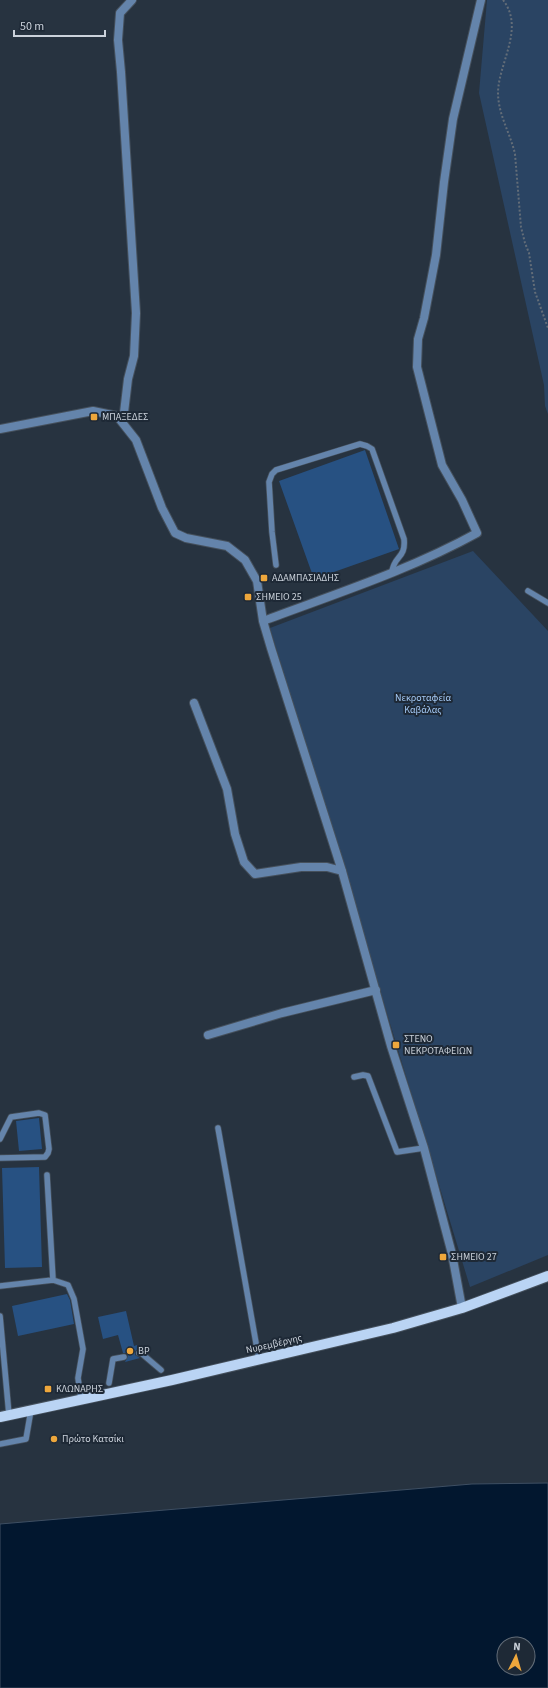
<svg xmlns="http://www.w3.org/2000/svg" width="548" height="1688" viewBox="0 0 548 1688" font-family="'Source Sans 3',sans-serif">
<rect width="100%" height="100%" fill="#273340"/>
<path fill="#2a4463" d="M487 0H548V414L545 406 544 385 479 93Z
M473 551 548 631V1255L470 1287 270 628Z"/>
<path fill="#02172f" stroke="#3e4f63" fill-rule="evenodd" d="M548 1483V1688H0V1524L472 1484ZM504 1644H528V1668H504Z"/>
<path fill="#275182" d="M365 450 399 549 314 579 279 481Z
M39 1118 42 1149 19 1151 16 1121Z
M39 1167 42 1267 5 1268 2 1168Z
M67 1294 70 1300 74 1324 18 1336 12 1306Z
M126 1311 134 1346 137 1345 138 1349 135 1351V1355L140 1358 125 1362 128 1356 126 1353H123L118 1335 103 1339 98 1317Z"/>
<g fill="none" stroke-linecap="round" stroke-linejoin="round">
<defs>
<path id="lane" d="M276 565 272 532 269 482 272 474 276 470 360 444 367 446 372 449 404 539C406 559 394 555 392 572
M528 591 548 603
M354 1077 363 1075 368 1076 397 1152 424 1148
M218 1128 259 1360
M0 1139 11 1117 39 1113 45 1115 49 1149 48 1153 45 1157 0 1158
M47 1175 53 1280
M0 1286 53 1280 68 1285 74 1299 83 1349 78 1378 81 1399
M0 1316 9 1415
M139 1353H141L161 1370
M109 1383 113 1359 124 1357
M0 1444 26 1439 31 1410"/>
<path id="street" d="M123 421 128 379 134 356 136 313 121 72 118 40 120 13 132 0
M0 429 93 411 117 416 136 440 162 508 175 533 186 538 227 546 245 560 257 581 263 621 271 648 342 871 391 1046 424 1148 452 1254 462 1308
M263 621C335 594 410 570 477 533L462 500 442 465 417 367 418 339 424 318 436 255 444 182 453 119 481 0
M194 703 227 789 235 834 244 862 255 874 301 867H327L342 871
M208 1035 282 1013 376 990"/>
<path id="primary" d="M0 1417 172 1380 393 1328 462 1308 548 1276"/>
</defs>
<use href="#lane" stroke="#45505c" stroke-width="7"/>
<use href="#street" stroke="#45505c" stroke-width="10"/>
<use href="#primary" stroke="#45505c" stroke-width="12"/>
<path stroke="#636d78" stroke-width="2" stroke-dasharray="2 2" stroke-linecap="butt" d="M503 0C525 28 499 62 498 92 498 115 510 132 515 154L521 227 525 243 529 253 535 292 548 328"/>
<use href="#lane" stroke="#6484ab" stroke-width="5.5"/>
<use href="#street" stroke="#6484ab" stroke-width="8"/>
<use href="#primary" stroke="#bad4f4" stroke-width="10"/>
</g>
<g fill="#eea73c" stroke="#1e2936" stroke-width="1.5">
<rect x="90" y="413" width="8" height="8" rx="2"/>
<rect x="260" y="574" width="8" height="8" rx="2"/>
<rect x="244" y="593" width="8" height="8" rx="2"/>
<rect x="392" y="1041" width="8" height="8" rx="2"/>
<rect x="439" y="1253" width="8" height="8" rx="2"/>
<circle cx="130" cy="1351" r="4"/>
<rect x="44" y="1385" width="8" height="8" rx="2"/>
<circle cx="54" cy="1439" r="4"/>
</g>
<g text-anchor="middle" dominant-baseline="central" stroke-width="4" stroke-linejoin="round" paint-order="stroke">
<g font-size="10" fill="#cbd2db" stroke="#1e2936" text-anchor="start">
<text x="102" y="417">ΜΠΑΞΕΔΕΣ</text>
<text x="272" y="578">ΑΔΑΜΠΑΣΙΑΔΗΣ</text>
<text x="256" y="597">ΣΗΜΕΙΟ 25</text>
<text x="404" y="1039">ΣΤΕΝΟ<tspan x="404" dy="12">ΝΕΚΡΟΤΑΦΕΙΩΝ</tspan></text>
<text x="451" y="1257">ΣΗΜΕΙΟ 27</text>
<text x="138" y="1351">BP</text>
<text x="56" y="1389">ΚΛΩΝΑΡΗΣ</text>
<text x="62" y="1439">Πρώτο Κατσίκι</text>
</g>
<g font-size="10" fill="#a4c9f5" stroke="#1e2936">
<text x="423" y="698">Νεκροταφεία<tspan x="423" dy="12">Καβάλας</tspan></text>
</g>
<g font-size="10" fill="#cbd2db" stroke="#1e2936">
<text transform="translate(274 1344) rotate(-13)">Νυρεμβέργης</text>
</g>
</g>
<g transform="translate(516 1656) rotate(5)"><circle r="19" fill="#1e2936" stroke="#636d78"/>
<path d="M0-3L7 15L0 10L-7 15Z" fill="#eea73c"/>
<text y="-6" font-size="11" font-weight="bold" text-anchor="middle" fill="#cbd2db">N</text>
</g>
<path d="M14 30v6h91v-6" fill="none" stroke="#cbd2db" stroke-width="2"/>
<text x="20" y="30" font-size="12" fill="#cbd2db" stroke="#1e2936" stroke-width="3" paint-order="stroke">50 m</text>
</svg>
